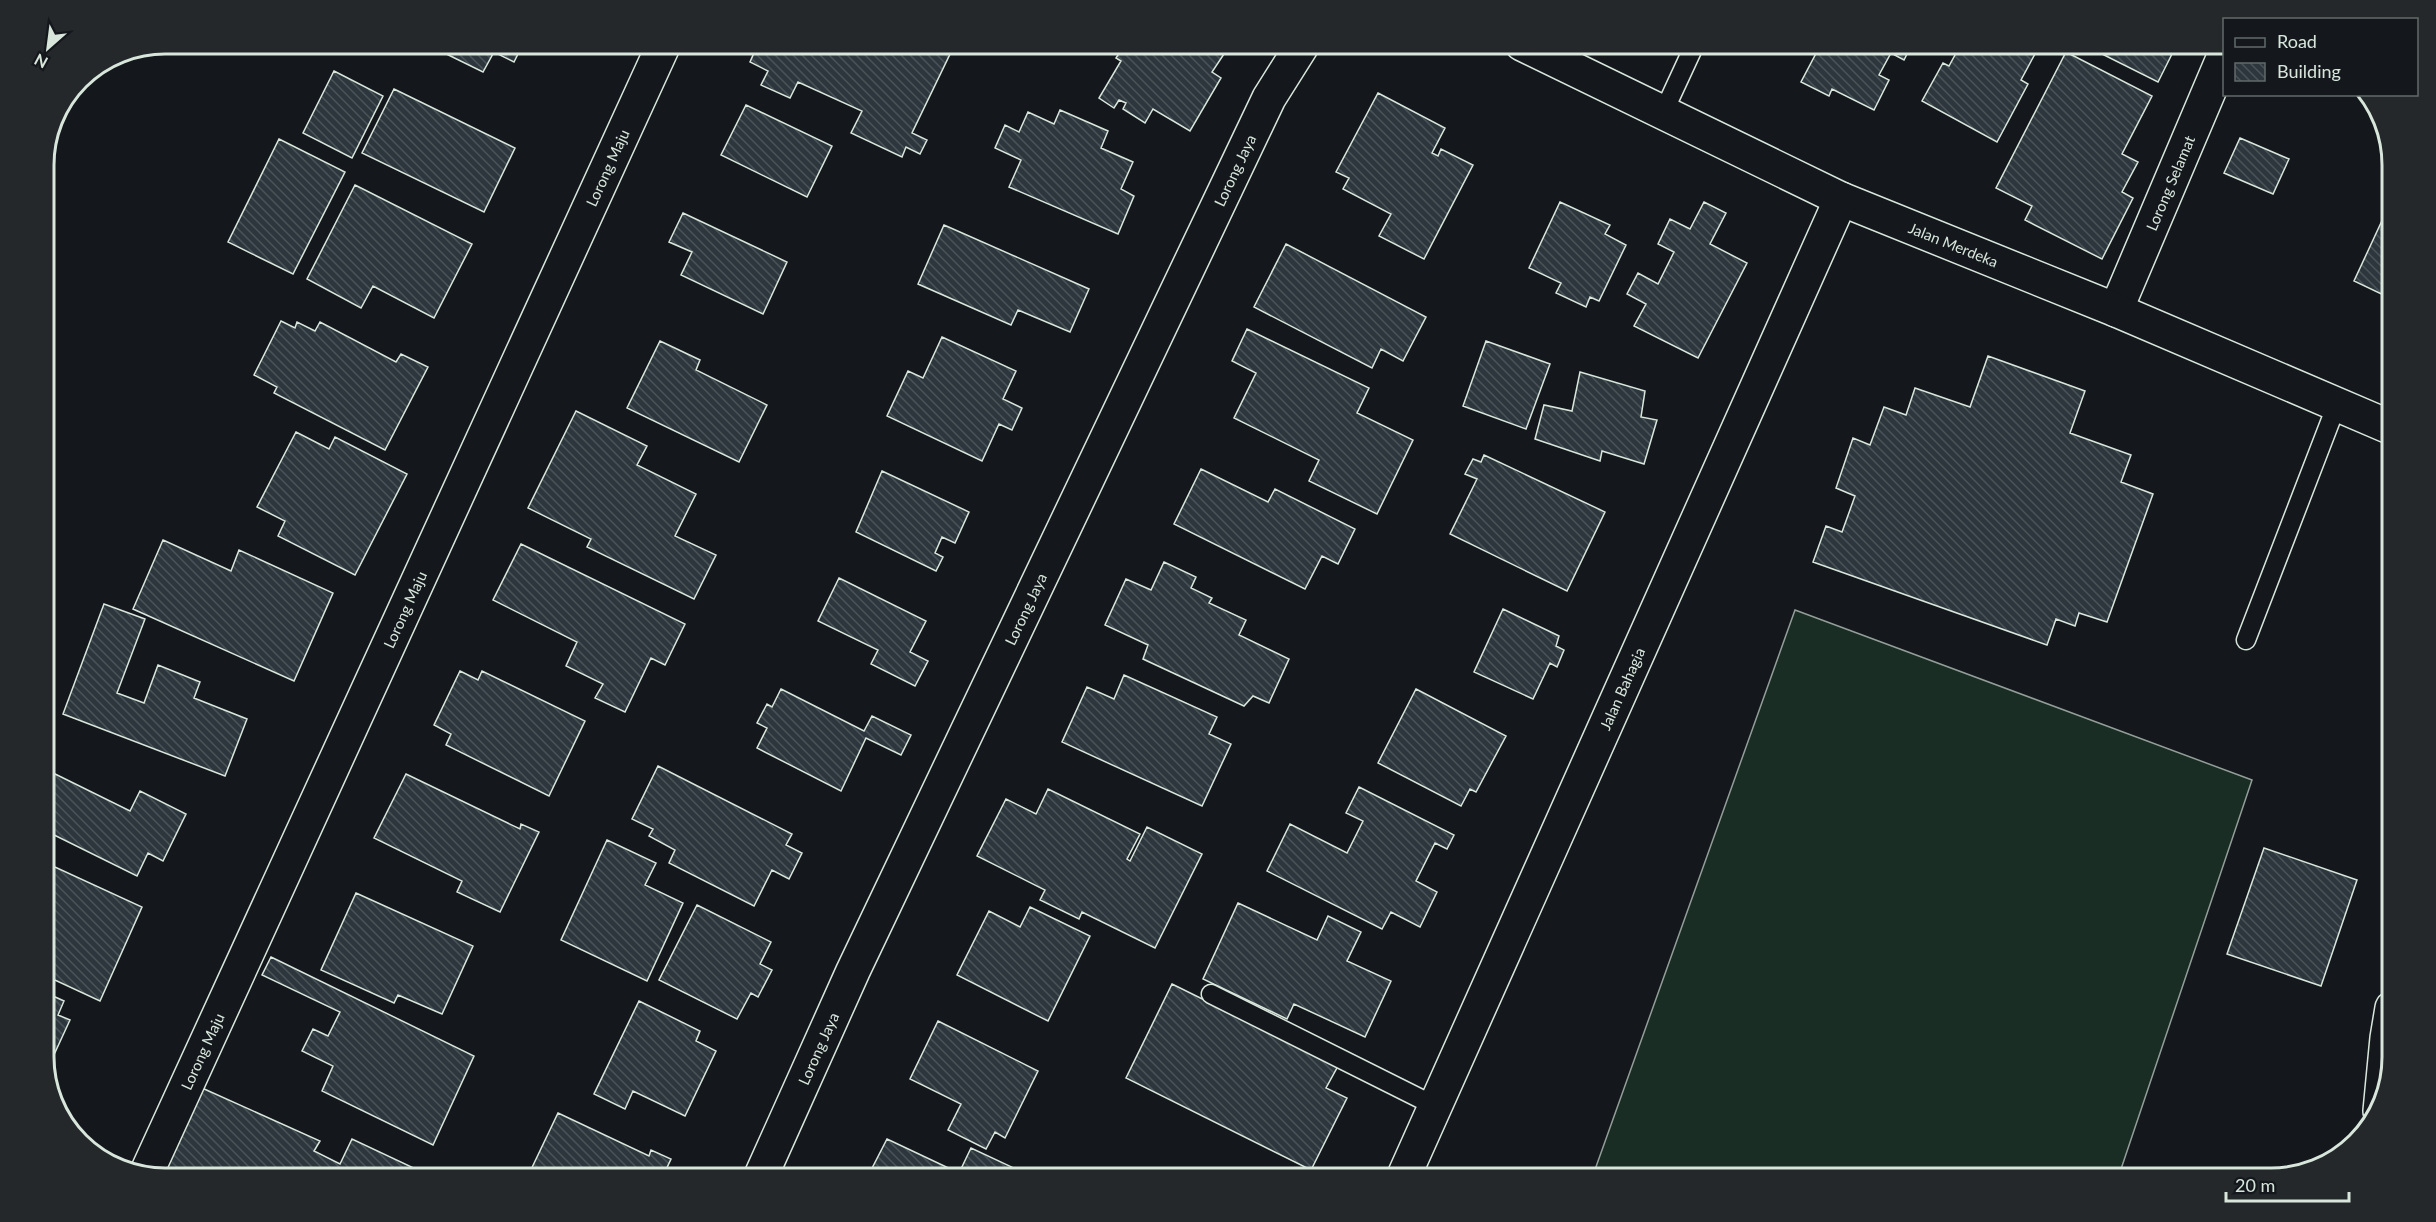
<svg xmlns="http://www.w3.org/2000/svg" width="2436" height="1222" viewBox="0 0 2436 1222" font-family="Lato,sans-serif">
<defs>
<pattern id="building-back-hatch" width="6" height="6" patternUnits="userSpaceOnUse" patternTransform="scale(1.5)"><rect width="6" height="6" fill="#2c363c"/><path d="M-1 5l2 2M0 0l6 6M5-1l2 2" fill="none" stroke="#4a5358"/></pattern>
</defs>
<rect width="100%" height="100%" fill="#14181c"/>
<path fill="#1a2d24" stroke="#939e99" stroke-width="1.5" d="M1795 610 2252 780 2118 1178H1592Z"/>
<path fill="url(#building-back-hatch)" stroke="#d8e6dc" stroke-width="1.5" d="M426 44H523L514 62 494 52 483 72Z
M758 44H933L951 52 912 133 927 140 920 154 906 147 902 157 851 133 862 111 798 82 790 98 761 85 768 71 750 62Z
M1125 44H1206L1224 54 1212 72 1221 78 1190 131 1153 109 1145 123 1123 109 1126 103 1119 100 1114 108 1099 98 1121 61 1116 58Z
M1821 44H1912L1904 60 1891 53 1879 75 1889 80 1874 110 1832 89 1829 96 1801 82Z
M1961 44H2020L2036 52 2021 80 2028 84 1997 142 1922 101 1943 63 1949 66Z
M2088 44H2177L2158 82 2086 46Z
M2066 52 2152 96 2122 154 2138 162 2122 192 2133 198 2102 259 2025 220 2032 206 1996 188Z
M334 71 383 96 352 158 303 133Z
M394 89 515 148 484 212 362 153Z
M1378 93 1445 128 1432 153 1438 156 1441 149 1473 165 1424 259 1379 236 1391 214 1343 189 1349 178 1336 172Z
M746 105 832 146 807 197 721 155Z
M1060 110 1108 131 1101 148 1133 162 1121 189 1134 196 1118 234 1009 187 1021 160 995 148 1005 125 1019 132 1028 112 1054 124Z
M2240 138 2289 159 2273 194 2224 173Z
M279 139 345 172 293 274 228 242Z
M355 185 472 244 434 318 373 286 361 308 307 279Z
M2392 199V299L2354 281Z
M1560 202 1610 225 1605 234 1626 245 1599 301 1590 297 1586 307 1556 293 1561 283 1529 268Z
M1704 202 1726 213 1710 244 1747 263 1698 358 1634 326 1646 304 1627 294 1638 273 1658 284 1674 252 1658 244 1670 219 1690 229Z
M683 213 787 262 763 314 681 275 692 252 669 242Z
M944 225 1089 289 1070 332 1018 310 1011 325 918 284Z
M1286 244 1426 317 1403 361 1381 349 1372 368 1254 307Z
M281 321 295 328 297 322 315 331 320 322 396 362 401 354 428 367 385 450 274 393 277 387 254 375Z
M1247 329 1369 388 1357 413 1413 440 1377 514 1309 481 1319 460 1234 418 1256 373 1232 361Z
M942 337 1016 371 1003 399 1022 408 1012 430 999 424 982 461 887 416 908 371 923 378Z
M660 341 700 360 696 370 767 405 739 462 627 408Z
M1486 341 1550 364 1526 429 1463 406Z
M1988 356 2085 391 2070 433 2131 455 2121 482 2153 494 2107 622 2079 613 2075 626 2056 619 2047 645 1813 562 1826 526 1842 532 1855 496 1836 488 1853 438 1870 445 1884 407 1906 415 1915 388 1970 407Z
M1580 372 1645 391 1641 417 1657 420 1644 464 1602 451 1600 461 1535 439 1544 405 1572 411Z
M576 411 647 446 637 465 696 494 675 536 716 555 694 599 587 547 591 539 528 508Z
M296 432 329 449 335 437 407 474 355 575 278 536 285 521 257 507Z
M1484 455 1605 512 1567 591 1450 534 1477 479 1465 474 1473 459 1481 462Z
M1201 469 1268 502 1275 489 1355 529 1338 564 1322 556 1305 589 1174 524Z
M882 471 969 512 955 543 942 537 935 553 943 557 936 571 856 532Z
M163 540 231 571 239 550 333 593 294 681 133 609Z
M521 544 685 624 665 665 651 658 625 712 595 698 603 684 566 666 577 642 493 600Z
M1164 562 1196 577 1191 588 1212 598 1209 603 1246 620 1239 635 1289 659 1269 703 1253 696 1244 706 1143 659 1148 645 1105 625 1126 579 1151 590Z
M839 578 926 621 910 652 928 661 915 686 871 664 878 650 818 621Z
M104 604 145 619 117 693 144 703 158 665 200 682 194 698 247 719 225 776 63 714Z
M1503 609 1559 636 1556 646 1564 650 1557 667 1550 663 1533 699 1474 672Z
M460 671 478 680 482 671 585 721 549 796 446 745 451 734 434 725Z
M1124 675 1217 717 1209 734 1231 744 1202 806 1062 742 1087 687 1114 699Z
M781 689 864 731 872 716 911 735 901 755 866 738 841 791 757 748 767 728 757 723 767 704 772 707Z
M1416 689 1506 736 1476 792 1470 789 1461 806 1378 763Z
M658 766 792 834 786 845 802 853 789 879 772 870 754 906 669 863 675 850 649 836 653 829 632 819Z
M47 770 130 811 140 791 186 814 163 861 148 853 137 876 44 830V776Z
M406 774 520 829 521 824 539 832 500 912 457 892 462 881 374 838Z
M1359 787 1454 835 1447 849 1435 843 1416 881 1437 892 1420 927 1391 912 1382 929 1267 871 1290 824 1347 853 1363 821 1346 813Z
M1048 789 1140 834 1127 859 1130 861 1147 827 1202 854 1155 948 1082 912 1079 919 1040 900 1045 890 977 856 1006 799 1036 814Z
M607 840 656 863 645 885 683 903 647 981 561 940Z
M2264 848 2357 880 2321 986 2227 954Z
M44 862 142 907 100 1001 44 975Z
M356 893 473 946 442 1014 398 995 394 1003 321 970Z
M1238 903 1317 940 1328 916 1361 932 1347 961 1391 981 1365 1037 1294 1004 1287 1019 1203 979Z
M697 905 771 942 760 964 772 970 758 997 751 993 737 1019 659 980Z
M1030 907 1090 936 1048 1021 957 975 989 911 1020 927Z
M271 957 474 1056 433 1145 322 1091 333 1066 302 1051 313 1029 328 1036 340 1012 262 975Z
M1172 984 1338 1066 1326 1088 1347 1098 1311 1170 1126 1078Z
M44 992 64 1001 58 1015 70 1020 46 1072 44 1065Z
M639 1001 700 1031 696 1041 716 1051 685 1116 633 1091 625 1109 594 1094Z
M938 1021 1038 1071 1005 1138 995 1132 986 1149 948 1130 961 1104 910 1079Z
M202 1088 320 1141 314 1151 340 1164 352 1139 418 1170 414 1178H161Z
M558 1113 649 1156 651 1150 671 1159 662 1178H527Z
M887 1139 959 1173 971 1148 1035 1178H867Z"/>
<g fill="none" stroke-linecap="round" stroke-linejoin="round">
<defs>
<path id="lane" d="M1664 111 1695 44
M2246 640 2337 404
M1211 994 1435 1106"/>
<g id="street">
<path id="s1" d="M2116 310 2224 56"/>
<path d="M2380 1111 2387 1038 2392 1008"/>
<path id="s2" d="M146 1174 664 44"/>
<path id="s3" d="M760 1178 853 971 1269 98 1303 44"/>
</g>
<g id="secondary">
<path id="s4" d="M1522 44 1841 199 2116 310 2392 428"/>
<path id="s5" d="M1403 1178 1841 199"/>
</g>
</defs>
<use href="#lane" stroke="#d8e6dc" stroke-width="21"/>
<use href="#street" stroke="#d8e6dc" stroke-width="36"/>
<use href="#secondary" stroke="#d8e6dc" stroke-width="36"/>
<use href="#lane" stroke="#14181c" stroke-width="18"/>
<use href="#street" stroke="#14181c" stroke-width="33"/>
<use href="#secondary" stroke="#14181c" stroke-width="33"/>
</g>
<g text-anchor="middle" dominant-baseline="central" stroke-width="4.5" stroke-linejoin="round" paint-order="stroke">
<g font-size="15" fill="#d8e6dc" stroke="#14181c">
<text stroke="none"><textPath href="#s2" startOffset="1107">Lorong Maju</textPath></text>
<text stroke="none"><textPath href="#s3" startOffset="1114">Lorong Jaya</textPath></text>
<text stroke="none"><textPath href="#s1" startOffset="138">Lorong Selamat</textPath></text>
<text stroke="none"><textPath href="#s4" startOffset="476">Jalan Merdeka</textPath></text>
<text stroke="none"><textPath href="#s3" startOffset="628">Lorong Jaya</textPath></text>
<text stroke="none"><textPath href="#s2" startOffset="621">Lorong Maju</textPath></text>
<text stroke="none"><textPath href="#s5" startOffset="536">Jalan Bahagia</textPath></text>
<text stroke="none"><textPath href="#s3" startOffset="142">Lorong Jaya</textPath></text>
<text stroke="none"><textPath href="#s2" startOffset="135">Lorong Maju</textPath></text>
</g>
</g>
<path d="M0 0H2436V1222H0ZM165 54H2271A111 111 0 0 1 2382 165V1057A111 111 0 0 1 2271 1168H165A111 111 0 0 1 54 1057V165A111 111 0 0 1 165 54Z" fill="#24282b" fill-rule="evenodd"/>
<path fill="none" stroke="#d8e6dc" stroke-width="3" d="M165 54H2271A111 111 0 0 1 2382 165V1057A111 111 0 0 1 2271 1168H165A111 111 0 0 1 54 1057V165A111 111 0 0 1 165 54Z"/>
<rect x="2223" y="18" width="195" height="78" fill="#14181c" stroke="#626a69" stroke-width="1.5"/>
<rect x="2235" y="38" width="30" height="9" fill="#14181c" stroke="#626a69" stroke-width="1.5"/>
<text x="2277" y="48" font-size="18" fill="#d8e6dc">Road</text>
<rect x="2235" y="63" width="30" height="18" fill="url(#building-back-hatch)" stroke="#626a69" stroke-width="1.5"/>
<text x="2277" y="78" font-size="18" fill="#d8e6dc">Building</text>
<g transform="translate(48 48) rotate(208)" stroke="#14181c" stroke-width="4.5" paint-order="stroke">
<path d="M0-4.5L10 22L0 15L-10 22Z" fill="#d8e6dc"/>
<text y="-9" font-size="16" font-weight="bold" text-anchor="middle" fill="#d8e6dc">N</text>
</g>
<path d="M2226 1192v9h123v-9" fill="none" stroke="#d8e6dc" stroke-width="3"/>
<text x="2235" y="1192" font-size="18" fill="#d8e6dc" stroke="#14181c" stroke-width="4.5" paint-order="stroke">20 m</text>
</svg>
